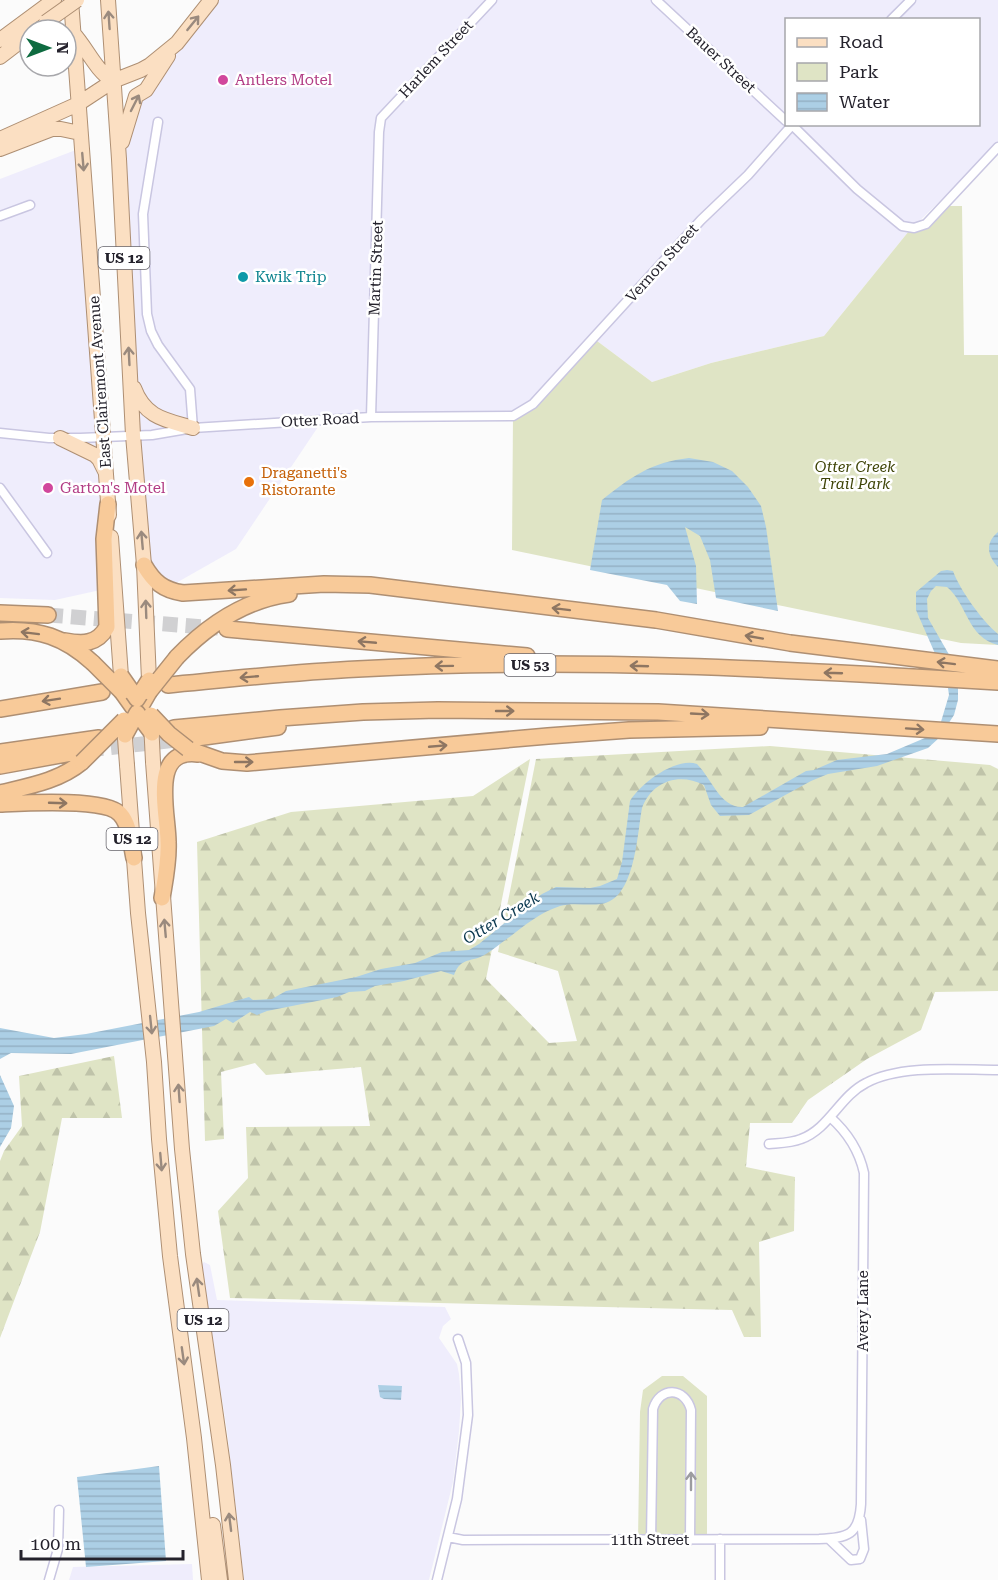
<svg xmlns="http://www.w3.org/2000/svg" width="998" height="1580" viewBox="0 0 998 1580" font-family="'Roboto Serif',serif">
<defs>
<pattern id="forest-firs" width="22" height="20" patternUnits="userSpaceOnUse" patternTransform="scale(1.5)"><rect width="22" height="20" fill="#dfe4c5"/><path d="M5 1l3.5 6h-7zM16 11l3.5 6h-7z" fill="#bfc3a9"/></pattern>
<pattern id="water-rules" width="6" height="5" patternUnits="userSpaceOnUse" patternTransform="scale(1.5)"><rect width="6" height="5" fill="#accfe5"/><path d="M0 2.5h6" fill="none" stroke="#94b1c5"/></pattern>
</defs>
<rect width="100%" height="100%" fill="#fbfbfb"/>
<path fill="#efedfc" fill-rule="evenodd" d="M211 0H998V145L909 231 824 336 711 363 652 382 593 338 533 404 513 416 322 421 236 549 169 587 151 569 142 538 122 139 146 90ZM786 20H978V124H786Z
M81 148 114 587 55 600 0 598V179Z
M204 1262 210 1265 217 1300 445 1307 451 1319 443 1326 439 1338 457 1364 459 1374 461 1399 459 1431 453 1482 429 1580H244L227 1431 202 1271V1264Z
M192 1564 193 1580H69L73 1567Z"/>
<path fill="#dfe4c5" d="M949 206H962L964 355H998V645L961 643 512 550 513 416 533 404 593 338 652 382 711 363 824 336 909 231 932 223Z
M662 1376H683L707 1396V1540H638L640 1412 643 1390Z"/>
<path fill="url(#forest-firs)" d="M770 746 990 765 998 769V991L935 992 921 1030 867 1059 808 1100 792 1123H750L746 1167 795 1177 794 1231 759 1242 761 1337H744L732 1310 230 1298 218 1211 248 1178 246 1127 370 1126 361 1067 266 1075 255 1063 221 1072 224 1139 205 1141 197 842 291 812 473 796 530 759 486 979 549 1043 577 1041 558 971 498 952 536 759Z
M114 1056 122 1118H62L40 1232 0 1338V1161L4 1151 22 1126 19 1076Z"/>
<path fill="url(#water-rules)" d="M689 458 713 462 732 471 748 487 761 506 766 527 778 611 716 598 710 560 700 536 685 527 696 566 697 604 680 601 667 585 590 570 602 500C631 477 651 462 689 458Z
M998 532V567C987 555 985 543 998 532Z
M947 570 953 571C960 590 982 621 998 634V645C967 637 968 605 947 587L936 586 931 591 927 599 928 618 951 658 958 687V700L954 715 939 738 928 748 877 766 828 774 811 781 749 815 720 816 711 805 704 785C679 772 652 781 642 808 637 835 635 900 601 904 587 906 573 902 560 906 532 915 510 939 486 954 472 963 461 956 454 975L441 971 404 981 375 986 365 991 349 992 337 997 267 1011 257 1015 250 1012 233 1023 226 1019 214 1026 71 1054 11 1053 0 1059V1028L54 1038 86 1034 199 1012 249 997 253 1000 272 999 286 991 356 977 381 969 415 963 442 952 469 950 479 944 519 911 542 894 556 887 590 888 600 886 617 879 622 862 630 801C641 783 676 757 697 764 712 779 720 808 743 807L806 771 814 770 837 760 887 754 932 735 940 725 949 695 947 681 916 610V592L941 571Z
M0 1075 14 1106 11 1128 0 1147Z
M378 1385 402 1386 401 1400 384 1399 380 1397Z
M159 1466 166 1561 86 1567 77 1477Z"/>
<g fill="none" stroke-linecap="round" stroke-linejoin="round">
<path stroke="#d0d0d2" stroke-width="15" stroke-dasharray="15 8" stroke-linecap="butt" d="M48 615 218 628
M88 750 186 739"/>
<defs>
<path id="minor" d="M656 0 786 121
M891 20 911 0
M158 122 143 214 147 314 151 331 158 345 190 389 193 428
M791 124 857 189 902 226 914 228 926 224 998 147
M0 216 30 205
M371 417 379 132 381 118 492 0
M0 433 49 438H80L152 435 193 428 371 417 513 416 533 404 701 220 748 175 793 124
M0 488 47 553
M769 1144C780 1143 791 1143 801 1139 829 1129 840 1096 866 1083 901 1064 959 1070 998 1070
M448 1537 463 1540 819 1539C848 1538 859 1535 861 1504L864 1173C859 1150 847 1132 830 1117
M829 1539 851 1560 860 1559 864 1549 861 1520
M651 1541 653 1409C660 1386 685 1387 691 1410L690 1540
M49 1580 58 1549 59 1510
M437 1580 457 1499 468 1415 466 1363 458 1339
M720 1580V1539"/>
<path id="primary" d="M71 0 109 515
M108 0 119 159 133 435 144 565 149 680
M73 33C87 48 95 70 113 81
M0 40 54 0
M0 57 30 34
M0 139 78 104 113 81 141 70 150 65 177 43 211 0
M122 142 136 96 146 90 168 56
M0 149 52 129H61L80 133
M134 388C145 418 166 420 193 428
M60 438 95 455 99 459 105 471
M111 537 121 676
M153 762 182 1149 193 1254 223 1465 236 1580
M127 765 138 913 154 1062 159 1139 170 1256 194 1438 209 1580
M213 1525 220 1580"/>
<path id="motorway" d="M144 565C154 582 163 590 183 593L324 584 370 585 656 620 790 643 998 669
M0 613 48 615
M227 629 527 656
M0 631C38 628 65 637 93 663
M65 641C82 644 97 645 107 627L104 539 108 504
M177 657C207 626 244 600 289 594
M168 685C231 679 294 672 358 669 571 657 785 669 998 682
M122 692 137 713 149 692
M0 709 102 692
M174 728 280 718 363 712 438 710 658 712 998 734
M189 739 278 727
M188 749 222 761 247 763 548 736 629 730 760 727
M0 752 99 738
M0 766 88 750
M0 793C29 786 59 781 82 762
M0 804C23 803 105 798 120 814 130 825 131 844 134 858
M162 898C165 880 169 861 168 842 168 813 149 748 198 754"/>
</defs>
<use href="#minor" stroke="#c9c6e1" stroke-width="11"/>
<use href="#primary" stroke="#ae8f73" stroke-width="16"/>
<use href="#motorway" stroke="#ae8f73" stroke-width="18"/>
<use href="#minor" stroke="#fff" stroke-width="8"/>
<use href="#primary" stroke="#fbdfc2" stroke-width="14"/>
<use href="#motorway" stroke="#f8ca99" stroke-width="15"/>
<defs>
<path id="primary-bridge" d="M46 22 77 0
M151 722 153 762
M124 725 127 765"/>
<path id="motorway-bridge" d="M93 663 122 692
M121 676 137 699 149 680
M149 692 177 657
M151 715 169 734 188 749
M125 735 137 713 152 733
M82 762 124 720"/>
</defs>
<use href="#primary-bridge" stroke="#ae8f73" stroke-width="16" stroke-linecap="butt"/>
<use href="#motorway-bridge" stroke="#ae8f73" stroke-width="18" stroke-linecap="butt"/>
<use href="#primary-bridge" stroke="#fbdfc2" stroke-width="14"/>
<use href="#motorway-bridge" stroke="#f8ca99" stroke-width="15"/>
</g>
<defs><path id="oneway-shaft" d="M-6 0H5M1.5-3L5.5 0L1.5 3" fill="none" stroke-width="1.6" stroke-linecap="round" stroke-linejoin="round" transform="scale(1.5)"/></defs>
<g stroke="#9a8a7e">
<use href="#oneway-shaft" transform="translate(109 20) rotate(-94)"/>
<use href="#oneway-shaft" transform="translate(193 23) rotate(-51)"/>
<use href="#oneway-shaft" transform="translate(135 103) rotate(-63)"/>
<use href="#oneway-shaft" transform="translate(83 162) rotate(85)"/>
<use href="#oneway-shaft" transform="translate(129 356) rotate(-93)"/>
<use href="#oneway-shaft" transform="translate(142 540) rotate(-95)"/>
<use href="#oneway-shaft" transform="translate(146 609) rotate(-92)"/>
<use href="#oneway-shaft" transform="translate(165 928) rotate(-95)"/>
<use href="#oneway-shaft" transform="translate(151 1025) rotate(84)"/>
<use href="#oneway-shaft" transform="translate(179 1093) rotate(-94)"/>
<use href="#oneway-shaft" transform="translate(161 1162) rotate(85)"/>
<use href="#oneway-shaft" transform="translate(198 1287) rotate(-98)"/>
<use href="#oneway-shaft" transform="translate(183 1356) rotate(82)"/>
<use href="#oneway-shaft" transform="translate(230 1522) rotate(-97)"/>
</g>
<g stroke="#8e7662">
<use href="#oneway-shaft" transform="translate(237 590) rotate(176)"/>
<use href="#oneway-shaft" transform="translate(561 609) rotate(-173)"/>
<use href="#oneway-shaft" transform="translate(30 633) rotate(-173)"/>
<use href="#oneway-shaft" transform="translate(754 637) rotate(-170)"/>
<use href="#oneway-shaft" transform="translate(367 642) rotate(-175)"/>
<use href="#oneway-shaft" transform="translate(946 663) rotate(-173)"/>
<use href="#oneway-shaft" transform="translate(444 666) rotate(179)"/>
<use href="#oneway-shaft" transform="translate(639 666) rotate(-178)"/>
<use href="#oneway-shaft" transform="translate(833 673) rotate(-178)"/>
<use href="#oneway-shaft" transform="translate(249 677) rotate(175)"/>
<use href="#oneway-shaft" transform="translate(51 700) rotate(171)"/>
<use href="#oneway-shaft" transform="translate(505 711)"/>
<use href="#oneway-shaft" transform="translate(700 714) rotate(3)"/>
<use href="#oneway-shaft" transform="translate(915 729) rotate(4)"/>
<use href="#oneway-shaft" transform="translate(438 746) rotate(-5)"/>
<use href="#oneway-shaft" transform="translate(244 762)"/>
<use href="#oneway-shaft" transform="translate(58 803) rotate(2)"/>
</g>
<use stroke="#9c9ca0" href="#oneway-shaft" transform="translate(691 1481) rotate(-90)"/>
<g fill="#d1479c" stroke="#fff" stroke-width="2">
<circle cx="223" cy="80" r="6"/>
<circle cx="48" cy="488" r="6"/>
</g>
<circle fill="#0f9aa8" stroke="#fff" stroke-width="2" cx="243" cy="277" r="6"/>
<circle fill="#e8710a" stroke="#fff" stroke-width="2" cx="249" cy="482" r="6"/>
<g text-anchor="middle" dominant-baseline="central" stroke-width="5" stroke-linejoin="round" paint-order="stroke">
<g fill="#fff" stroke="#66646b" stroke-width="1.5">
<rect x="98.5" y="247" width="51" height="22" rx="4.5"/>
<rect x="504.5" y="654" width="51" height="22" rx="4.5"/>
<rect x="106.5" y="828" width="51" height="22" rx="4.5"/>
<rect x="177.5" y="1309" width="51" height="22" rx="4.5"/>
</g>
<g font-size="14" font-weight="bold" fill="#24222c">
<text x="124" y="258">US 12</text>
<text x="530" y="665">US 53</text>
<text x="132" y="839">US 12</text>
<text x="203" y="1320">US 12</text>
</g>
<g font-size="15" fill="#24222c" stroke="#fff">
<text transform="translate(436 59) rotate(-47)">Harlem Street</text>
<text transform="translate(721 60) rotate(43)">Bauer Street</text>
<text transform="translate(662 263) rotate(-48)">Vernon Street</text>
<text transform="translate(376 268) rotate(-88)">Martin Street</text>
<text transform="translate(100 382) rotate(-94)">East Clairemont Avenue</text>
<text transform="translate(320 420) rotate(-3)">Otter Road</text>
<text transform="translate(863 1311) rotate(-90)">Avery Lane</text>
<text x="650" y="1540">11th Street</text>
</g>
<g font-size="15" fill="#b23c85" stroke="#fff" text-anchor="start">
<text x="235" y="80">Antlers Motel</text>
<text x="60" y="488">Garton's Motel</text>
</g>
<g font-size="15" fill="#0d838f" stroke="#fff" text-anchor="start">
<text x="255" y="277">Kwik Trip</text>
</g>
<g font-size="15" font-style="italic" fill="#3e4407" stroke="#fff">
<text x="855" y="467">Otter Creek<tspan x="855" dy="17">Trail Park</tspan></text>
</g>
<g font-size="15" fill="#c56008" stroke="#fff" text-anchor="start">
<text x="261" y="473">Draganetti's<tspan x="261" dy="17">Ristorante</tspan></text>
</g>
<g font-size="16" font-style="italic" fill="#0a374e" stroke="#fff">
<text transform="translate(501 918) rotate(-31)">Otter Creek</text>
</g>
</g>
<rect x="785" y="18" width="195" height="108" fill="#ffffff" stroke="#a7a7ab" stroke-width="1.5"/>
<rect x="797" y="38" width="30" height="9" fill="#fbdfc2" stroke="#a7a7ab" stroke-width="1.5"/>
<text x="839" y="48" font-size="18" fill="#24222c">Road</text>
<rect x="797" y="63" width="30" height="18" fill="#dfe4c5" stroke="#a7a7ab" stroke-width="1.5"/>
<text x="839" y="78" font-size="18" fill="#24222c">Park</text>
<rect x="797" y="93" width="30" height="18" fill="url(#water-rules)" stroke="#a7a7ab" stroke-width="1.5"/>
<text x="839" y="108" font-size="18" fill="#24222c">Water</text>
<g transform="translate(48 48) rotate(90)"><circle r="28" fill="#ffffff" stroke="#a7a7ab" stroke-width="1.5"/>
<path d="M0-4.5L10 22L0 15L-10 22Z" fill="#0e6b40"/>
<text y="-9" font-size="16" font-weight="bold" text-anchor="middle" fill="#24222c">N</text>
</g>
<path d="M21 1550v9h162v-9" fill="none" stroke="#24222c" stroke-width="3"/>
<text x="30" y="1550" font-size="18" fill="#24222c" stroke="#ffffff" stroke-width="4.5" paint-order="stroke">100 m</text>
</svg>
